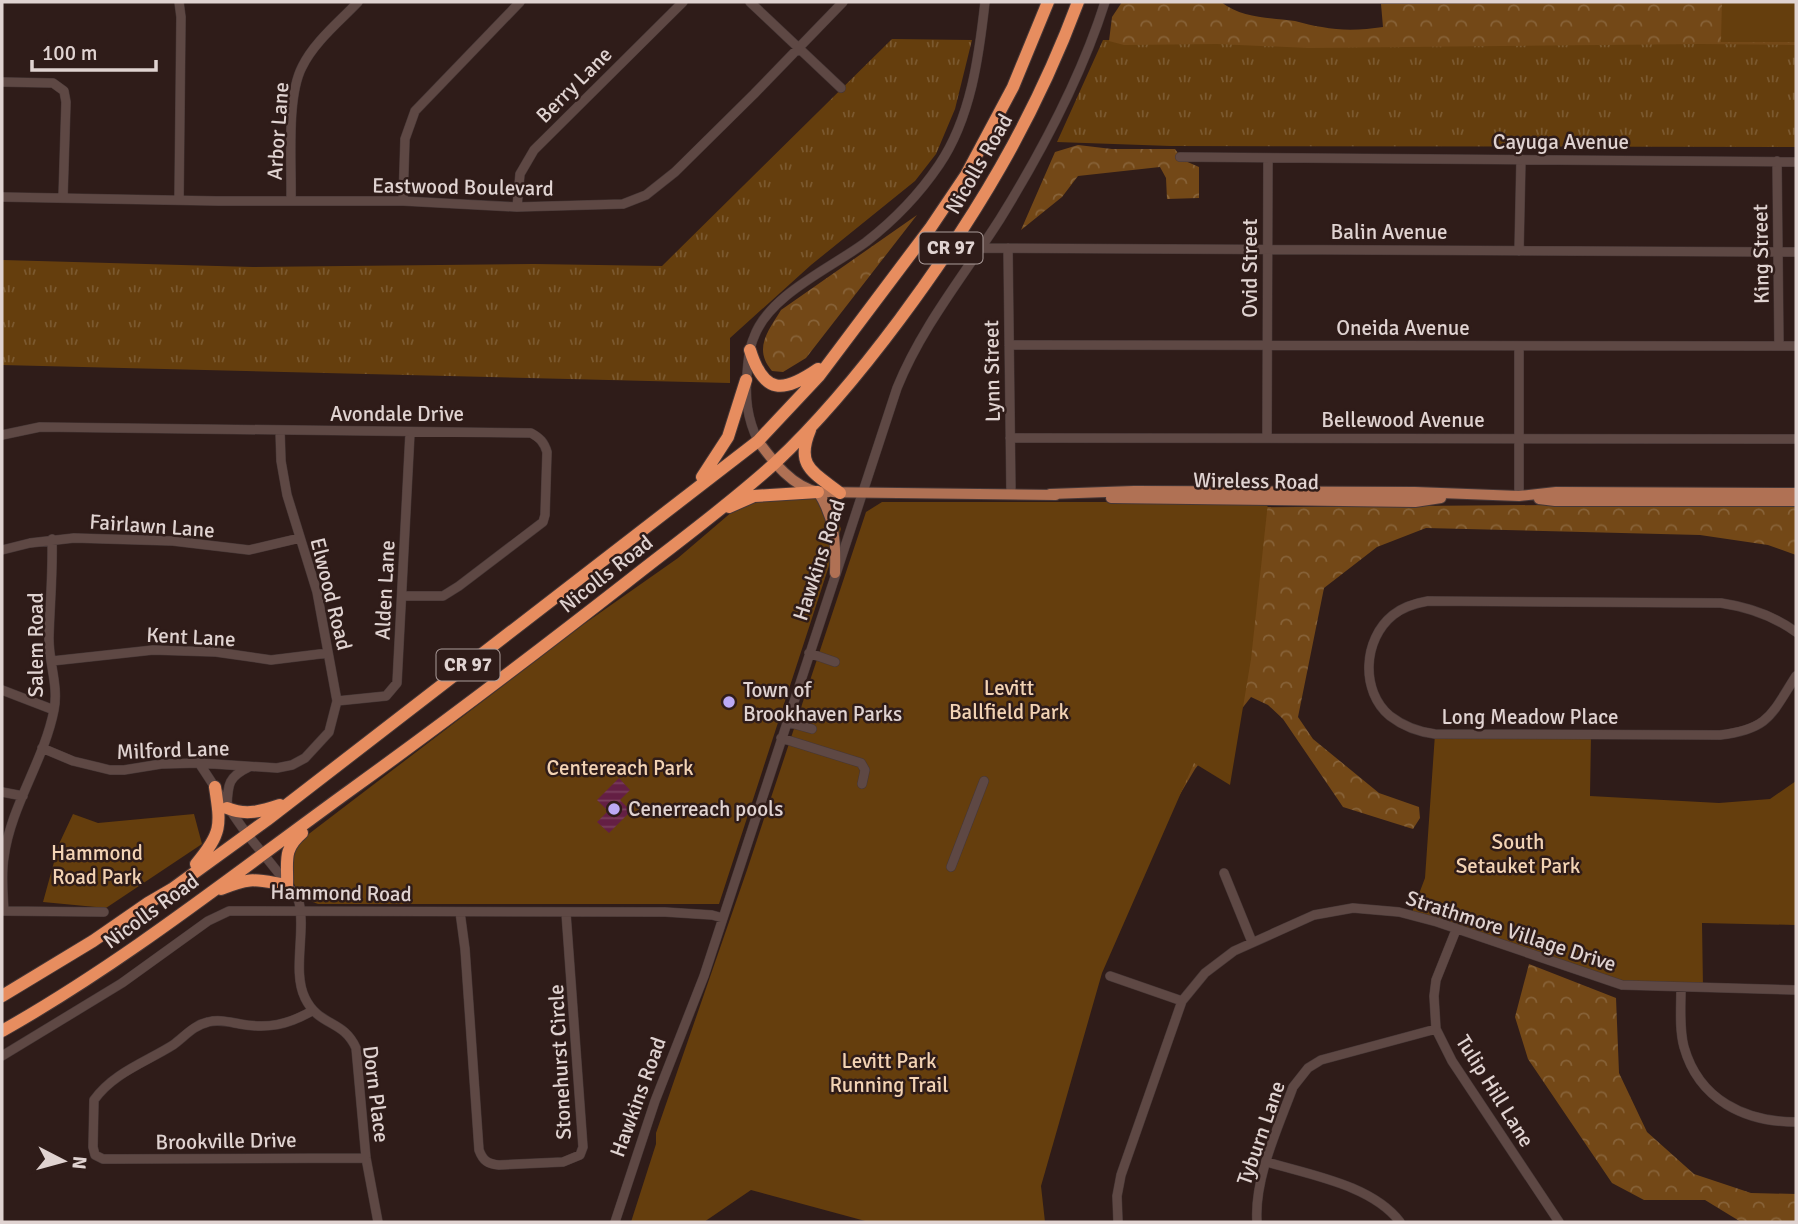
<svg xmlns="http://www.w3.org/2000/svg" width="1798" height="1224" viewBox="0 0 1798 1224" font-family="Signika,sans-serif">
<defs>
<pattern id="grass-tufts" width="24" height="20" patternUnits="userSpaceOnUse" patternTransform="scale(1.75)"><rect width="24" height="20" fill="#653e0d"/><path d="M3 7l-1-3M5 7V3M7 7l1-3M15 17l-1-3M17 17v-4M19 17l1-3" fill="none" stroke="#7b592f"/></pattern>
<pattern id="forest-crowns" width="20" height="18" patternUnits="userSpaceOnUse" patternTransform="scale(1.75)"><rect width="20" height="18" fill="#734817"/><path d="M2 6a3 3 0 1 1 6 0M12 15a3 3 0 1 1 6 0" fill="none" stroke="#876238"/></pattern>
<pattern id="water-rules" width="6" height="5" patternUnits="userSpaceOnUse" patternTransform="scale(1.75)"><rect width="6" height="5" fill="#641f44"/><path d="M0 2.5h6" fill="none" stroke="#7a3f5e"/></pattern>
</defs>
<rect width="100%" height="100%" fill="#2f1c19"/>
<path fill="url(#grass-tufts)" d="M892 39 972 40 955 109 936 154 915 181 811 265 730 338V383L2 365V260L253 267 534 264 662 266Z
M1103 40 1796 44V147L1171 146 1057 142Z"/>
<path fill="url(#forest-crowns)" d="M1122 2H1221C1243 19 1269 17 1295 21 1304 23 1313 26 1322 27 1342 31 1363 30 1383 27L1381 4 1796 2V45L1701 44 1309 48 1217 44 1124 45 1109 41 1112 17Z
M1078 145 1112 149H1175L1183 160 1199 167V198L1167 199 1166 178 1160 167 1078 176 1062 197 1021 230 1055 152Z
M917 215 806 358 783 372 772 371C753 349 768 331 781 310Z
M1796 503V555L1768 545 1700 535 1426 528 1377 547 1324 588 1298 717 1313 739 1379 793 1419 807 1420 818 1413 829 1343 807 1283 719 1268 705 1251 697 1195 769 1176 801 1032 509Z
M1529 964 1616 998 1619 1073 1647 1132 1694 1174 1751 1193 1796 1194V1222H1741L1705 1200H1644L1612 1183 1528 1059 1515 1017Z"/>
<path fill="#653e0d" d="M1722 2H1796V42H1721Z
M805 496C827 501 833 507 841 529L719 904H318C287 892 291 873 293 846L584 624 678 558 740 505 752 499Z
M882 502H1268L1251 659 1230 785 1194 763 1102 973 1041 1186 1045 1222H869L751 1190 704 1222H631L656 1144V1133L747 870 866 512Z
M1435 734 1591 735 1590 796 1719 803 1770 799 1796 781V925L1702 923 1703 988 1622 985 1411 915 1425 878Z
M73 814 98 823 194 814 202 844 106 908 43 902 59 844Z"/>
<path fill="url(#water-rules)" d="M619 778 630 790 620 800 631 811 609 833 597 822 608 811 597 800Z"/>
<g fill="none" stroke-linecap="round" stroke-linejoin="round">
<defs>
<path id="minor" d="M750 2 841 88
M2 82 53 83 64 91 66 102 63 197
M1180 157 1796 162
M1777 161 1779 346
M2 197 218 201H403L517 207 623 204 646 195 675 172 754 94 843 2
M179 200 181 17 179 2
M291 201C292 165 286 98 302 67 314 42 339 22 358 2
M403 201 405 139 415 111 520 2
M517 207 520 174 534 150 683 2
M981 248 1796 252
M1008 248 1011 494
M1519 251 1521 159
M1009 345 1796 346
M1519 346V496
M2 435 40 427 531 433C540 438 544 442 547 452L545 515 543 522 459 586 443 596H403
M1267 437 1268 158
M1010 438 1796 439
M758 441C747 418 745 398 747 374 748 361 749 348 754 337 769 295 831 268 866 242 893 221 920 193 939 165 971 118 979 56 985 2
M2 550 30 543 74 538 173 541 249 550 300 538
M1796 632C1774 616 1748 607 1721 603L1428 601C1416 603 1403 607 1393 615 1363 639 1360 691 1390 716 1403 726 1419 732 1435 734L1720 735C1769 729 1771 715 1796 676
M809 653 835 662
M52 661 153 650 216 652 271 660 328 653
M2 690 54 710
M337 701 386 696 397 683 410 433
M787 722 812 729
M781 738 861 763 865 770 862 784
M42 748 73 761 110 770H124L161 764 199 763 277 768 292 765 305 758 329 732 337 701 317 592 287 495 281 461 280 430
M199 763C215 787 230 811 247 834 256 846 296 892 299 902 306 931 292 972 305 998 319 1027 343 1019 356 1048L366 1158 378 1222
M2 792 23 796
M227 806C228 784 228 777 249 767
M951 867 984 781
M1224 873 1252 942
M2 911 104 912
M4 911C3 893 1 875 4 857 11 805 44 761 54 710 59 685 48 661 49 636 50 603 53 572 52 539
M460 912 465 949 479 1150C483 1161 488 1164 499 1165L563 1162 580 1155 583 1147 566 913
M1456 930 1436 980 1434 996 1436 1029 1452 1061 1559 1222
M1110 976 1182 1001
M1681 988C1681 1007 1679 1029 1684 1047 1699 1100 1745 1122 1796 1122
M312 1011C287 1025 268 1029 240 1024 229 1022 219 1019 208 1022 194 1025 184 1037 173 1045 146 1062 113 1073 94 1100L93 1147 95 1155 103 1159H115L366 1158
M2 1056 122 983 208 921 229 911 665 912 712 915 723 918
M1267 1162C1310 1175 1372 1185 1400 1222
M615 1222 655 1101 704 976 897 388C922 326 965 274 1000 219 1042 151 1081 78 1105 2
M1118 1222 1117 1196 1121 1175 1182 1001 1205 973 1234 951 1314 915 1353 908 1399 912 1437 922 1622 985 1796 990
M1257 1222C1254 1178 1278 1128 1293 1087L1308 1068 1321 1060 1436 1029"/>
<path id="major" d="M758 441C773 461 791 486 818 492L1056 495
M818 492C835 518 836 543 835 573
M1050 494 1134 491 1415 492 1519 496 1556 492 1796 493
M1111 498 1415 502 1441 498
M1539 499 1555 501H1796"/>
<path id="highway" d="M750 350C764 395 783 393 818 369
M810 430C795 466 813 472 840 493
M702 477 728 437 746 380
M729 507 754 496 818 492
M227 808C246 816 262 811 280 805
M196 864C222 833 221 826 215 787
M221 889C252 876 256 880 287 885 288 862 282 850 302 833
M2 996 93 941 148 903 172 889 267 820 758 441 819 376 931 227 966 175 1013 87 1048 2
M2 1031C126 961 237 872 352 789 445 722 536 653 627 582 676 543 728 506 775 463 821 420 862 370 900 319 975 218 1034 120 1078 2"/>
</defs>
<use href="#minor" stroke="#463736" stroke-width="10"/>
<use href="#major" stroke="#463736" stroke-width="12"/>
<use href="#highway" stroke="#463736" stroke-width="14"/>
<use href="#minor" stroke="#5e4844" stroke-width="9"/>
<use href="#major" stroke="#b07154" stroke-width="10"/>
<use href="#highway" stroke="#e78d5f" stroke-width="12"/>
</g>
<g fill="#bcaaf5" stroke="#2f1c19" stroke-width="2.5">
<circle cx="729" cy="702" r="7"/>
<circle cx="614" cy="809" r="7"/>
</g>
<g text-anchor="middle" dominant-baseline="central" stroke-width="5" stroke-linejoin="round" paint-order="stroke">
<g fill="#2f1c19" stroke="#ab9c9a" stroke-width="2">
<rect x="919.5" y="232.5" width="63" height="31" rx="5"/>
<rect x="436.5" y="649.5" width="63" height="31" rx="5"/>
</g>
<g font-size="19" font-weight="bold" fill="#e0d3d1">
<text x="951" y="248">CR 97</text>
<text x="468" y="665">CR 97</text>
</g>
<g font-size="21" fill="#e0d3d1" stroke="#2f1c19">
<text transform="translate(574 85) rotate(-45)">Berry Lane</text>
<text transform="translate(278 131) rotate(-86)">Arbor Lane</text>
<text x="1561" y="142">Cayuga Avenue</text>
<text transform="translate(979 164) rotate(-60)">Nicolls Road</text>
<text transform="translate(463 187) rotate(1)">Eastwood Boulevard</text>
<text x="1389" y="232">Balin Avenue</text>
<text transform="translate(1761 254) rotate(-91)">King Street</text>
<text transform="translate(1250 268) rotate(-90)">Ovid Street</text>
<text x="1403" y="328">Oneida Avenue</text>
<text transform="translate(992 371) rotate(-91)">Lynn Street</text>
<text x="397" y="414">Avondale Drive</text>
<text x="1403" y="420">Bellewood Avenue</text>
<text transform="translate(1256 481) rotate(1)">Wireless Road</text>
<text transform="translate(152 526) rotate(4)">Fairlawn Lane</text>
<text transform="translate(819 560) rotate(-72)">Hawkins Road</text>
<text transform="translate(606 574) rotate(-38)">Nicolls Road</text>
<text transform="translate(385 590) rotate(-87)">Alden Lane</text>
<text transform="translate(331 594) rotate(76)">Elwood Road</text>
<text transform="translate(191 637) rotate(3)">Kent Lane</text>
<text transform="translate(36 645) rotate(-90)">Salem Road</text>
<text x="1530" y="717">Long Meadow Place</text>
<text transform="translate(173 750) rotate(-2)">Milford Lane</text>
<text transform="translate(341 893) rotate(1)">Hammond Road</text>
<text transform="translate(151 911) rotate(-36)">Nicolls Road</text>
<text transform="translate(1511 931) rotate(18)">Strathmore Village Drive</text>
<text transform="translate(560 1062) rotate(-93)">Stonehurst Circle</text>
<text transform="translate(1495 1091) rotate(58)">Tulip Hill Lane</text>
<text transform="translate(376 1094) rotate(83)">Dorn Place</text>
<text transform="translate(638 1097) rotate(-70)">Hawkins Road</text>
<text transform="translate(1261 1133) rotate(-71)">Tyburn Lane</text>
<text transform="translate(226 1141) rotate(-1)">Brookville Drive</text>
</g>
<g font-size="21" fill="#f3d3b4" stroke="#2f1c19">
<text x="1009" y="688">Levitt<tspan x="1009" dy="24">Ballfield Park</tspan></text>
<text x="620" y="768">Centereach Park</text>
<text x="1518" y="842">South<tspan x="1518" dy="24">Setauket Park</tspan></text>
<text x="97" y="853">Hammond<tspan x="97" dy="24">Road Park</tspan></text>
<text x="889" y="1061">Levitt Park<tspan x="889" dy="24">Running Trail</tspan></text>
</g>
<g font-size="21" fill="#e0d3d1" stroke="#2f1c19" text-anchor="start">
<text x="743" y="690">Town of<tspan x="743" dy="24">Brookhaven Parks</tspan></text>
<text x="628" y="809">Cenerreach pools</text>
</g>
</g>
<rect width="1798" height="1224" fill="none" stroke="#e0d3d1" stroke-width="7"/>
<g transform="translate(63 1161) rotate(96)" stroke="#2f1c19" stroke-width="5" paint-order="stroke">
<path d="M0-5L12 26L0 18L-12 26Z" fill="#e0d3d1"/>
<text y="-10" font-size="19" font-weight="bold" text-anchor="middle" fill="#e0d3d1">N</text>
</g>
<path d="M32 60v10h124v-10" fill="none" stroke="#e0d3d1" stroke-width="3.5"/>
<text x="42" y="60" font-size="21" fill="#e0d3d1" stroke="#2f1c19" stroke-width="5" paint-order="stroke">100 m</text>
</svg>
